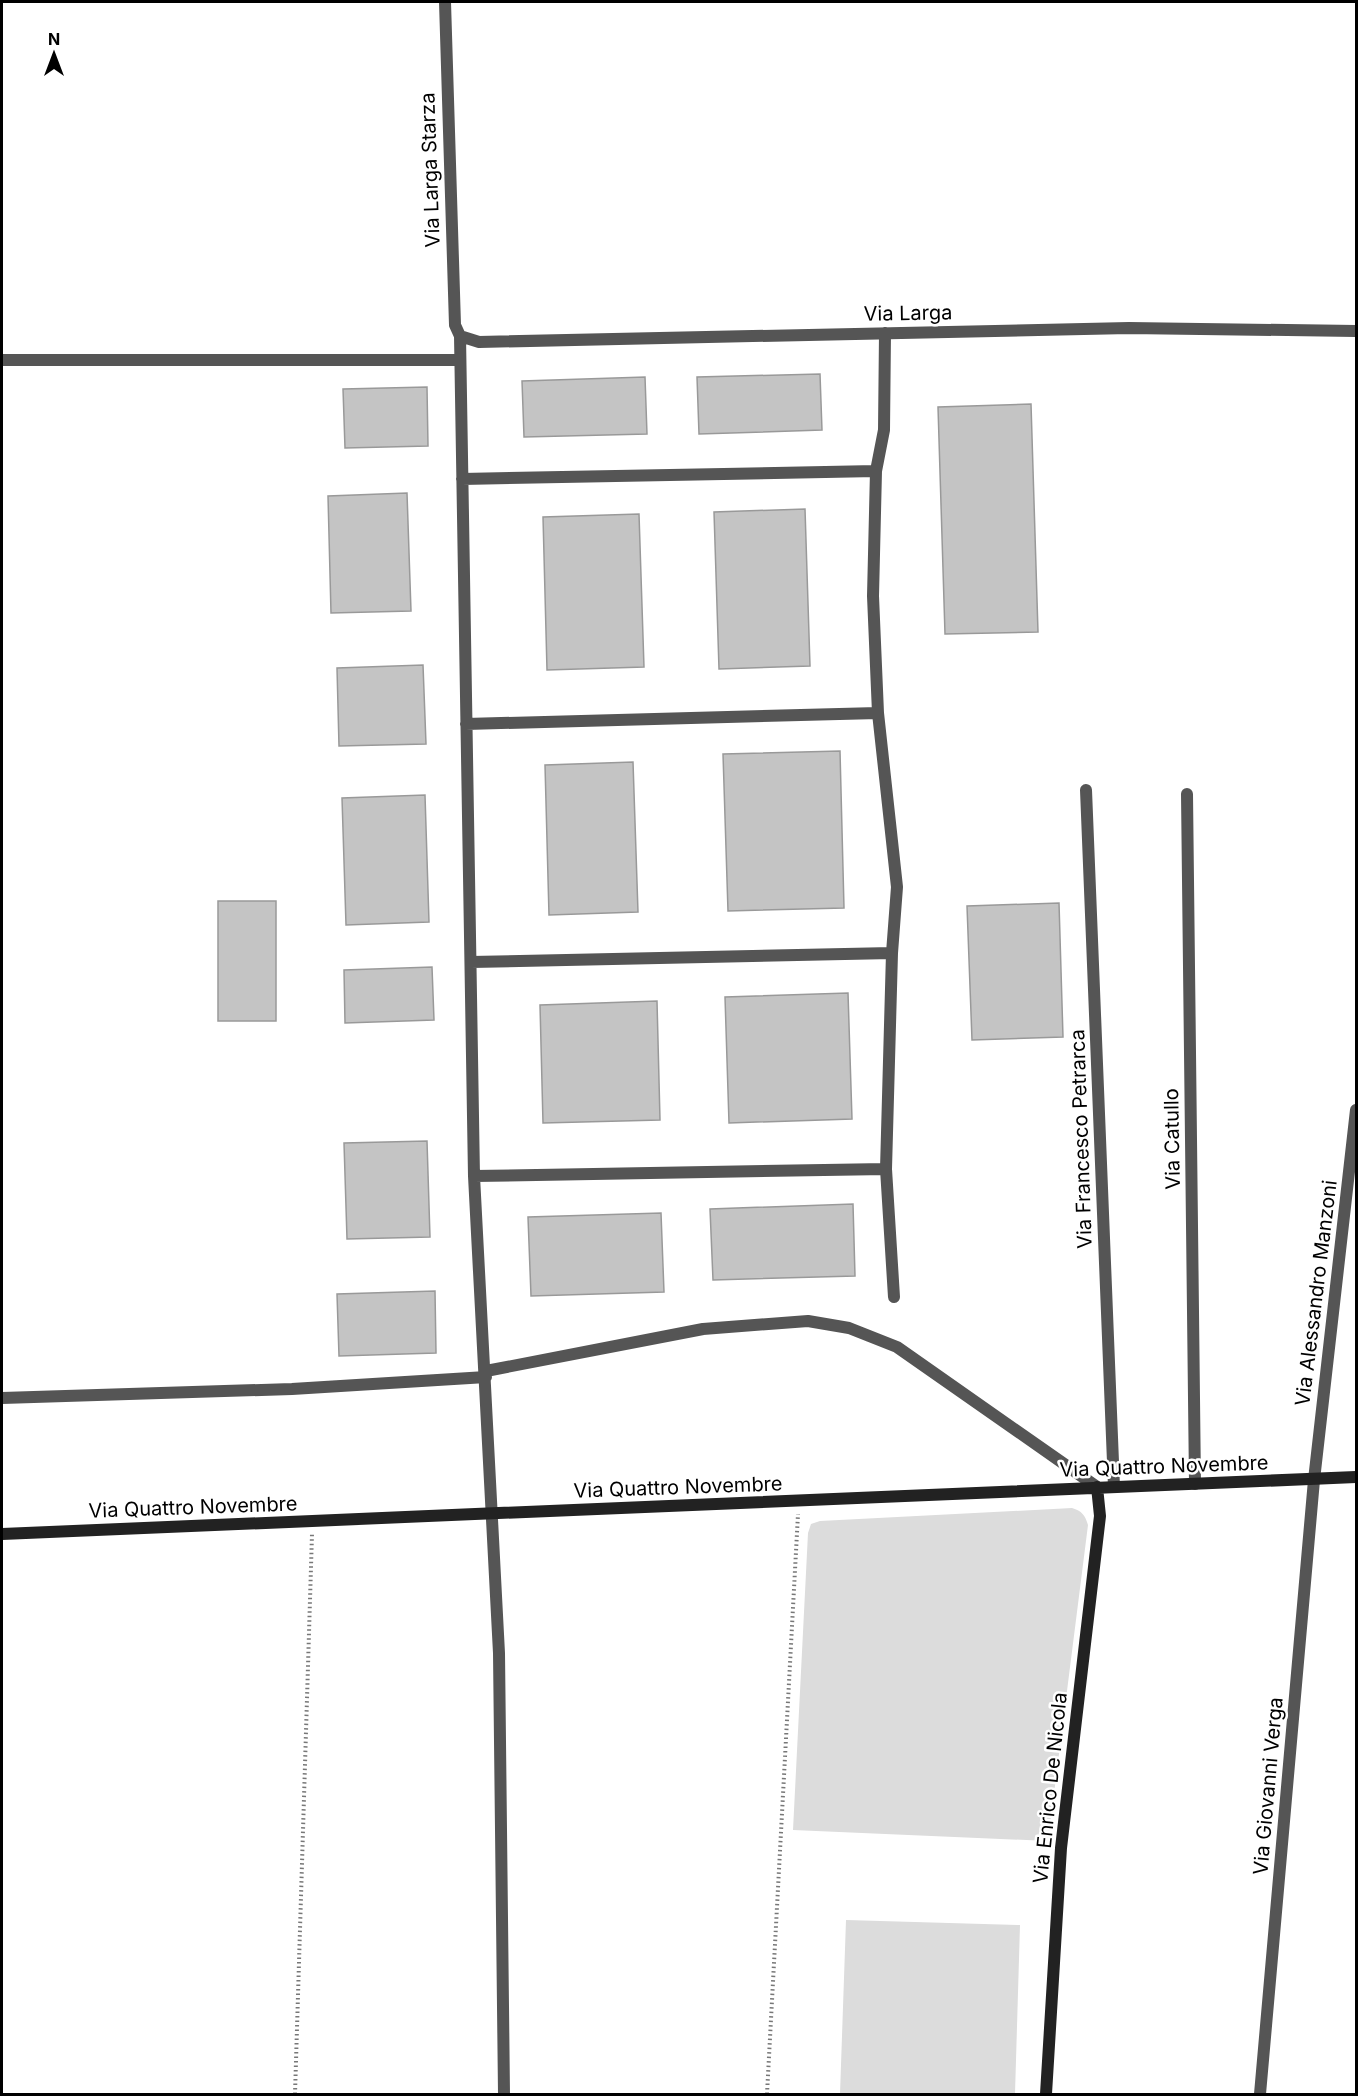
<svg xmlns="http://www.w3.org/2000/svg" width="1358" height="2096" viewBox="0 0 1358 2096" font-family="Inter,sans-serif">
<rect width="100%" height="100%" fill="#fff"/>
<path fill="#dcdcdc" d="M1072 1508C1082 1511 1085 1515 1088 1525L1048 1841 793 1830 808 1533 811 1524 820 1521Z
M846 1920 1020 1925 1015 2094H840Z"/>
<path fill="#c4c4c4" stroke="#999" stroke-width="1.5" d="M820 374 822 430 699 434 697 377Z
M645 377 647 434 524 437 522 381Z
M427 387 428 446 345 448 343 389Z
M1031 404 1038 632 945 634 938 407Z
M407 493 411 611 331 613 328 496Z
M805 509 810 666 719 669 714 512Z
M639 514 644 667 547 670 543 517Z
M423 665 426 744 339 746 337 668Z
M840 751 844 908 728 911 723 754Z
M633 762 638 912 549 915 545 765Z
M425 795 429 922 346 925 342 798Z
M218 901H276V1021H218Z
M1059 903 1063 1037 972 1040 967 906Z
M432 967 434 1020 345 1023 344 970Z
M848 993 852 1119 729 1123 725 997Z
M657 1001 660 1120 543 1123 540 1005Z
M427 1141 430 1237 347 1239 344 1143Z
M853 1204 855 1276 713 1280 710 1209Z
M661 1213 664 1292 531 1296 528 1217Z
M435 1291 436 1353 339 1356 337 1294Z"/>
<g fill="none" stroke-linecap="round" stroke-linejoin="round">
<path stroke="#777" stroke-width="4" stroke-dasharray="1.5 3" stroke-linecap="butt" d="M295 2094 312 1534
M767 2094 798 1514"/>
<path stroke="#555" stroke-width="12" d="M445 2 455 325 460 336 474 1176 499 1653 504 2094
M885 333 884 430 876 471 873 596 878 713 897 887 892 953 886 1169 894 1297
M460 336 479 342 1129 328 1356 331
M2 360H460
M462 479 876 471
M466 724 878 713
M1086 790 1114 1487
M1187 794 1195 1484
M471 962 892 953
M474 1176 886 1169
M486 1371 703 1329 808 1321 849 1328 897 1347 1097 1487
M2 1398 292 1389 486 1377
M1260 2094 1314 1480 1356 1110"/>
<path stroke="#222" stroke-width="12" d="M2 1534 1356 1477
M1046 2094 1061 1848 1100 1516 1097 1487"/>
</g>
<g text-anchor="middle" dominant-baseline="central" stroke-width="5" stroke-linejoin="round" paint-order="stroke">
<g font-size="20" fill="#000" stroke="#fff">
<text transform="translate(430 170) rotate(-92)">Via Larga Starza</text>
<text transform="translate(908 313) rotate(-1)">Via Larga</text>
<text transform="translate(1081 1139) rotate(-92)">Via Francesco Petrarca</text>
<text transform="translate(1172 1139) rotate(-91)">Via Catullo</text>
<text transform="translate(1316 1293) rotate(-83)">Via Alessandro Manzoni</text>
<text transform="translate(1164 1466) rotate(-2)">Via Quattro Novembre</text>
<text transform="translate(678 1487) rotate(-2)">Via Quattro Novembre</text>
<text transform="translate(193 1507) rotate(-2)">Via Quattro Novembre</text>
<text transform="translate(1268 1786) rotate(-85)">Via Giovanni Verga</text>
<text transform="translate(1050 1788) rotate(-84)">Via Enrico De Nicola</text>
</g>
</g>
<rect width="1358" height="2096" fill="none" stroke="#000000" stroke-width="6"/>
<g transform="translate(54 54)" stroke="#ffffff" stroke-width="4.5" paint-order="stroke">
<path d="M0-4.5L10 22L0 15L-10 22Z" fill="#000000"/>
<text y="-9" font-size="16" font-weight="bold" text-anchor="middle" fill="#000000">N</text>
</g>
</svg>
